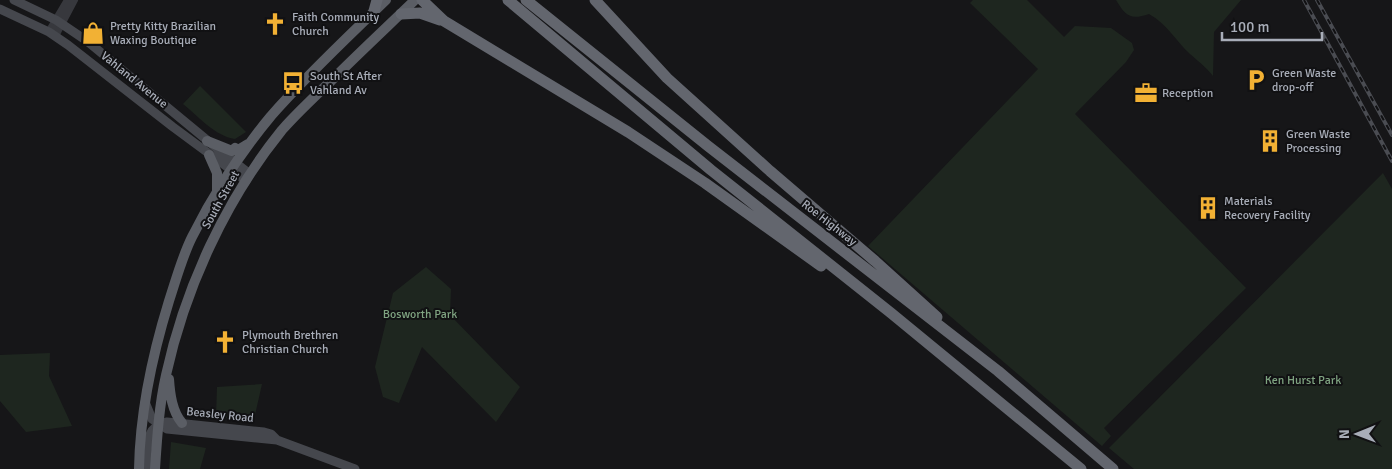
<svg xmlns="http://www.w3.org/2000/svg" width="1392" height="469" viewBox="0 0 1392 469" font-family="Signika,sans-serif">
<rect width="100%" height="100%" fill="#161618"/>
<path fill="#1e261f" d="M973 0H1027L1064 37 1075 26 1111 28 1132 43 1134 50 1126 62 1075 114 1246 288 1104 428 1111 436 1102 446 868 246 1038 69 970 3Z
M1116 0H1241L1214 32 1213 76C1206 67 1198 61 1190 54 1175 40 1167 24 1149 14 1131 20 1126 17 1116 0Z
M200 86 246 132 235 139C215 136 199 117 183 104Z
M1383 173 1392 189V469H1134L1109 448Z
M426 267 451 289 450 315 520 387 496 422 422 347 399 403 383 397 375 367 393 293Z
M50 353 49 376 72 426 26 432 0 401V355Z
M262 384 255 415 248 421 216 417 217 387Z
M171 442 206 448 200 469H169Z"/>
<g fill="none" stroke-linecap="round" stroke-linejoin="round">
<path stroke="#37383d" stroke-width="8" d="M49 32 68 0
M55 36 74 0"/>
<path stroke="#45474d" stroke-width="9" d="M14 0 56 20 87 41 219 150 250 174
M0 9 49 32 68 45 173 127 246 181
M145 402 152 419 167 429 277 440 355 469
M147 469C148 448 143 427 167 422L264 432 271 434 277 440"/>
<path stroke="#5b5e65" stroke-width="10" d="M207 141 232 151 235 148 238 150 248 144
M209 155 217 173V192
M169 379C170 394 172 411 182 423
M139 469C140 412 152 356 169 301 176 280 182 257 192 237 213 195 241 152 271 116 307 75 347 38 386 0
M155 469C157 438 159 406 166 375 185 288 226 199 282 130 297 113 314 97 330 82 358 54 387 27 415 0"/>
<path stroke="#63666e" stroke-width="11" d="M422 0 444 21 628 132 705 183 821 266
M508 0 711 170 891 313 1081 469
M526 0 708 146 998 371 1113 469
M595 0 667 78 770 171 875 261 937 317
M374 11 377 0
M401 14 420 13 440 20"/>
<defs>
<path id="rail" d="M1304 0 1392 161
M1317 0 1392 135"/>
</defs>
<use href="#rail" stroke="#4a4c52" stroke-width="4"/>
<use href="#rail" stroke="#111113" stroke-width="2" stroke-dasharray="5.5" stroke-linecap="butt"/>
</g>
<defs>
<symbol id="church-bare" viewBox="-9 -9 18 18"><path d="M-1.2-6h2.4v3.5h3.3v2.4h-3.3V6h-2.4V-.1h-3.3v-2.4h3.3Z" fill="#f2b134" stroke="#111113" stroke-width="2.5" paint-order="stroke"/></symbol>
<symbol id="shop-bare" viewBox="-9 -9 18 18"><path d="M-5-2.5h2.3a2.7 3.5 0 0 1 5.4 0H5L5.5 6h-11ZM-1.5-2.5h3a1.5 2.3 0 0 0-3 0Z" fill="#f2b134" stroke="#111113" stroke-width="2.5" paint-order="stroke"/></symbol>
<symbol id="parking-bare" viewBox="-9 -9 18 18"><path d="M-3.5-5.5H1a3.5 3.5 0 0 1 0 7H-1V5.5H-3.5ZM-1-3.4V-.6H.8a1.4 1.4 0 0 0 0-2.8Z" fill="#f2b134" stroke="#111113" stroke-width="2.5" paint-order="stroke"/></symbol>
<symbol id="bus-bare" viewBox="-9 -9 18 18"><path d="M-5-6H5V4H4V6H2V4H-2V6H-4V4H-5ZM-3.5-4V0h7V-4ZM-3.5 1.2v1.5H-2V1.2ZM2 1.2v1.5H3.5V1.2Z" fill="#f2b134" stroke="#111113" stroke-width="2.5" paint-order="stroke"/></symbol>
<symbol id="office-bare" viewBox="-9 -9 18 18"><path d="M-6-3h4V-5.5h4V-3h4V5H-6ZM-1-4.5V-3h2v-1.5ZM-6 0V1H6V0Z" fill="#f2b134" stroke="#111113" stroke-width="2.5" paint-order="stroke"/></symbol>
<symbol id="building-bare" viewBox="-9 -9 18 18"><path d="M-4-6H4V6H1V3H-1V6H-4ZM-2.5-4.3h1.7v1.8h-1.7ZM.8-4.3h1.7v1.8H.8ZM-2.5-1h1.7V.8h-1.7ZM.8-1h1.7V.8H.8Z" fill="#f2b134" stroke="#111113" stroke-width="2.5" paint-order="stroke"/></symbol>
</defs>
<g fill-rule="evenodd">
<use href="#church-bare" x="259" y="8" width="32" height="32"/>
<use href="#shop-bare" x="77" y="17" width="32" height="32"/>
<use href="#parking-bare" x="1240" y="64" width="32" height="32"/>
<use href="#bus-bare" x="277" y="67" width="32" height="32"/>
<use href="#office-bare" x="1130" y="77" width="32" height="32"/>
<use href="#building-bare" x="1254" y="125" width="32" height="32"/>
<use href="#building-bare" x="1192" y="192" width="32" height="32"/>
<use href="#church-bare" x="209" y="326" width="32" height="32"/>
</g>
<g text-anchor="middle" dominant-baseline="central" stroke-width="4" stroke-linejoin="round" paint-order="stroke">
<g font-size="12" fill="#a8adb8" stroke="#111113" text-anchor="start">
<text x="292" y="17">Faith Community<tspan x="292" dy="14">Church</tspan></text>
<text x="110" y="26">Pretty Kitty Brazilian<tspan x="110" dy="14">Waxing Boutique</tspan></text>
<text x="1272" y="73">Green Waste<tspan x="1272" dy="14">drop-off</tspan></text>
<text x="310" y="76">South St After<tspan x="310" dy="14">Vahland Av</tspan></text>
<text x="1162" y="93">Reception</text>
<text x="1286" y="134">Green Waste<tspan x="1286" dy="14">Processing</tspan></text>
<text x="1224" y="201">Materials<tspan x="1224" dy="14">Recovery Facility</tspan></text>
<text x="242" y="335">Plymouth Brethren<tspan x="242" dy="14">Christian Church</tspan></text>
</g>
<g font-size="12" fill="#a8adb8" stroke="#111113">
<text transform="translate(134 80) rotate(39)">Vahland Avenue</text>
<text transform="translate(221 200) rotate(-61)">South Street</text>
<text transform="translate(829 223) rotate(38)">Roe Highway</text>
<text transform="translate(220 415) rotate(6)">Beasley Road</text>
</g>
<g font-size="12" fill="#7fa381" stroke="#111113">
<text x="420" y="314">Bosworth Park</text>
<text x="1303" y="380">Ken Hurst Park</text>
</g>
</g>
<g transform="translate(1357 434) rotate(269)" stroke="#111113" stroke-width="4" paint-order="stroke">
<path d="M0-4L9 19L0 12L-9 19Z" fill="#a8adb8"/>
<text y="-8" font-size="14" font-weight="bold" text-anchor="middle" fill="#a8adb8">N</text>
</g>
<path d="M1222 32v8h100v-8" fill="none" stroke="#a8adb8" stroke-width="2.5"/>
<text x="1230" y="32" font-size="15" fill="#a8adb8" stroke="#111113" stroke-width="4" paint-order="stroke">100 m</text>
</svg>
